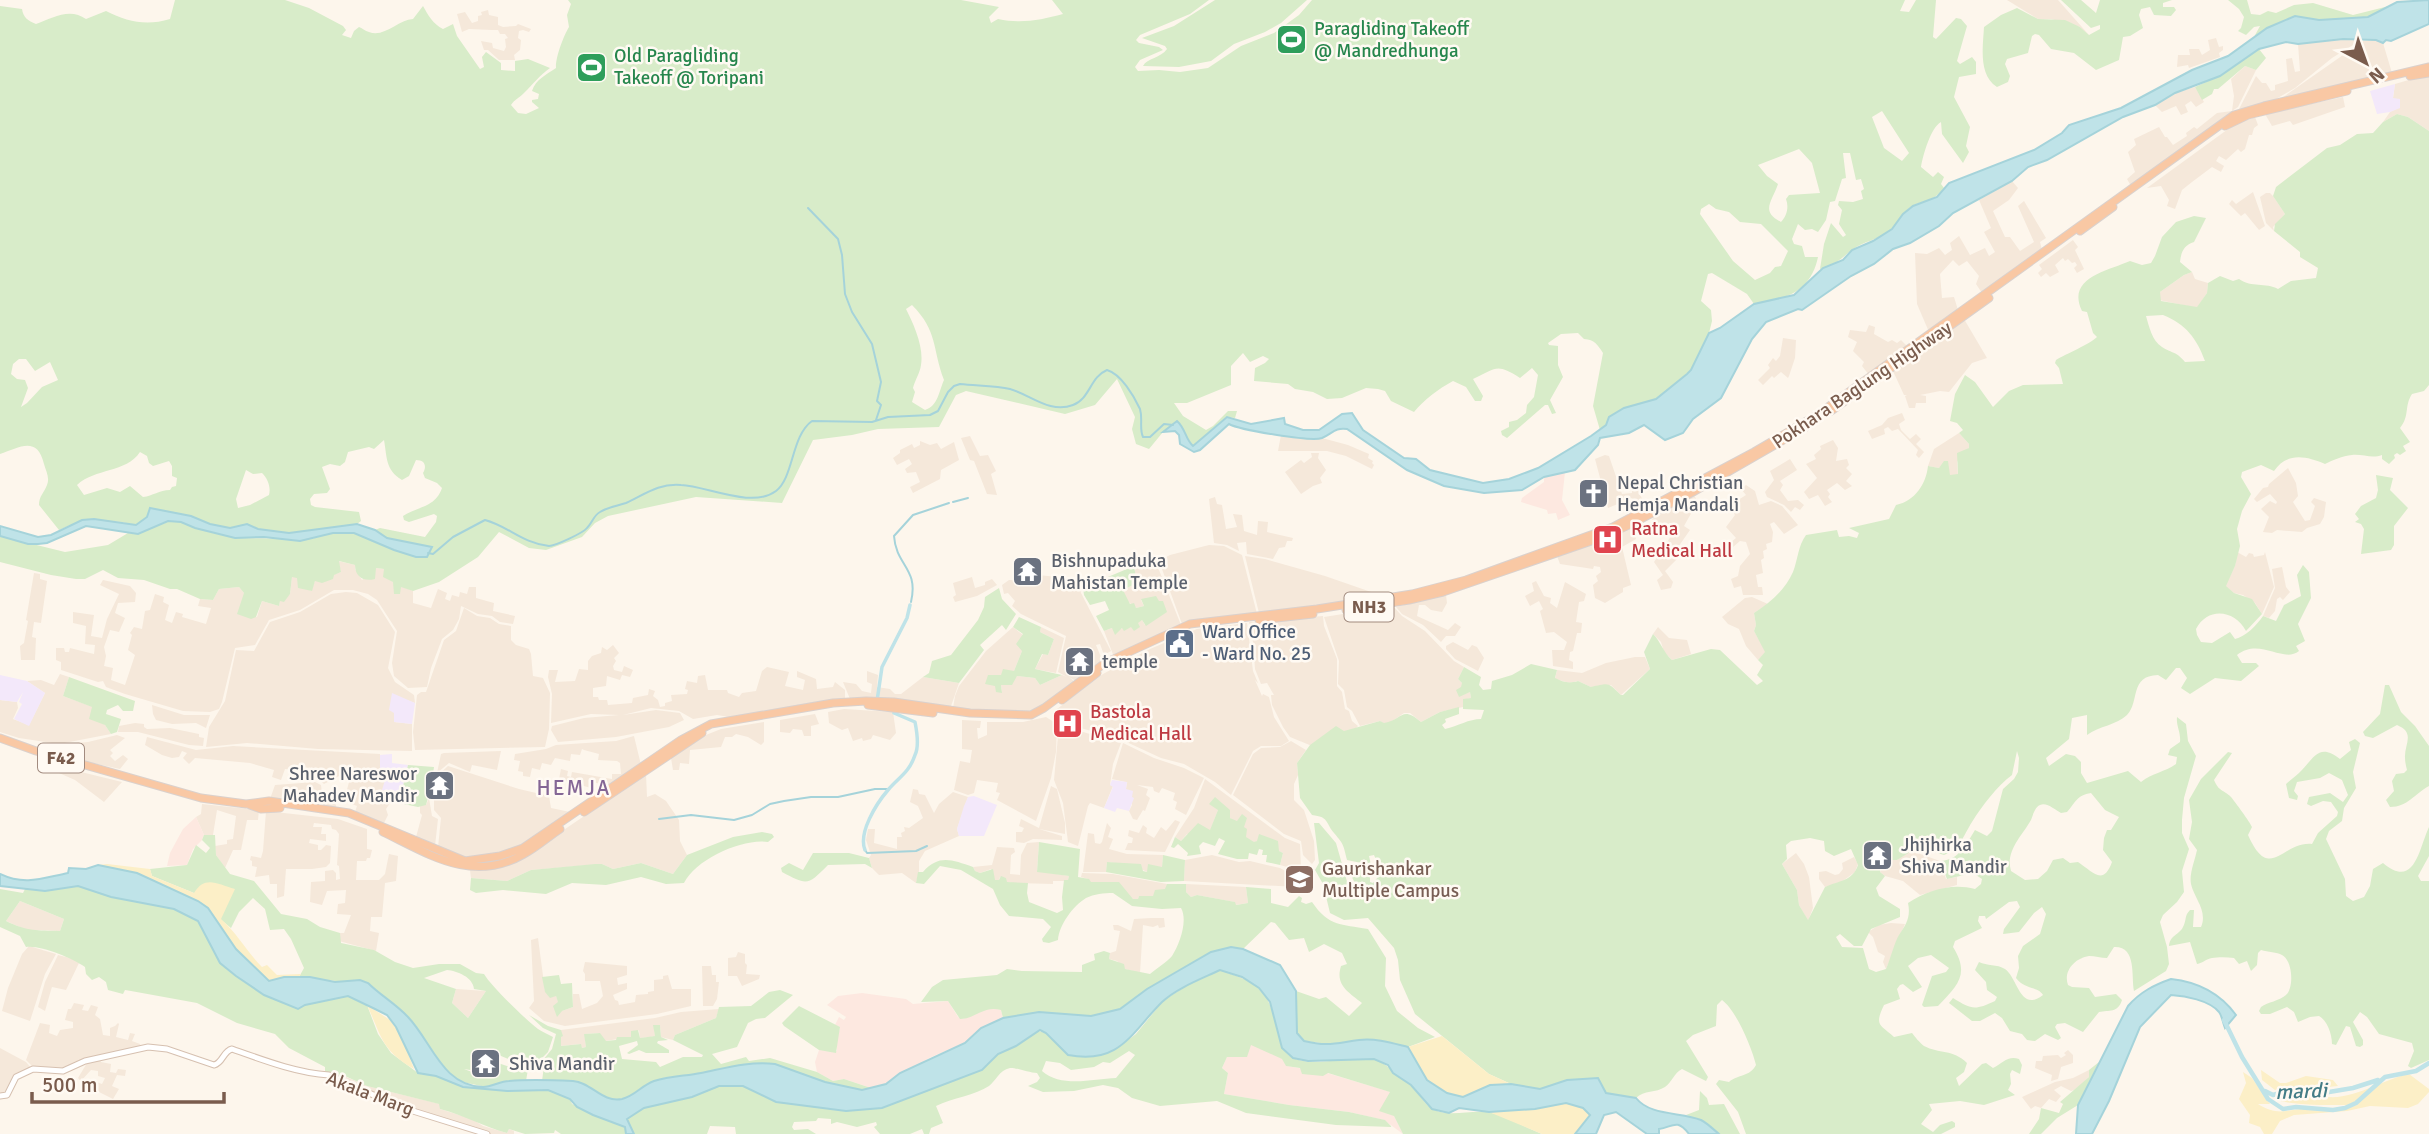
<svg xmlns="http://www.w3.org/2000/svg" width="2429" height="1134" viewBox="0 0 2429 1134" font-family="Signika,sans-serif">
<rect width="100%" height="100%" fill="#fdf6ec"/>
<path fill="#f5e8da" d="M2007 0H2058L2089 35 2080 27 2051 19H2038Z
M488 10 489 15 498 17V25L503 27 516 26 518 24 531 29 529 32 523 30 519 31 518 38 521 40 520 50 514 55 515 60H499L488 50H484L481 41 492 43 493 48 504 51 506 47 505 39 508 38 505 34H500L498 30H492L469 29 462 32 457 14 465 12 472 23 478 21V16L482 15 481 12Z
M2216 38 2219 47 2223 46V50L2219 53 2220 57 2189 68 2188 65 2177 67 2178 55H2190L2189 49H2199L2202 55 2210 50 2208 40Z
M2343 39 2357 40 2358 42 2332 58 2295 88 2271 102 2238 111 2256 76 2262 83H2266L2271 91 2275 90V85L2288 81 2286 59 2292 58 2295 72 2300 71 2298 44Z
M2376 40 2383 43 2392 73 2279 100 2363 41Z
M2245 66 2256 70 2238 107 2232 111 2233 114 2131 186 2127 179 2135 172 2128 152 2136 145 2134 139 2159 127 2165 137H2167L2173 145 2187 136 2186 133 2194 127 2197 129 2217 113 2232 111 2234 96 2231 79Z
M2429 74V131L2408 117 2397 114 2383 122 2390 112 2400 107 2393 98 2395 84Z
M2195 87 2204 102 2196 107 2191 101 2185 105 2188 112 2181 115 2176 106 2162 112 2155 105 2175 93Z
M2343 97 2345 107 2293 125 2290 121 2272 126 2265 114Z
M2255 117 2258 125 2254 128 2252 135H2249L2245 149 2241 152 2238 149 2226 160 2219 156 2216 161 2224 166 2221 172 2212 167 2192 182 2182 190 2175 209 2167 206 2169 200 2161 186 2147 188 2235 124Z
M2012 181 2018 188 2009 200 1993 211 2005 237H2010L2020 251 2034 242 2018 206 2024 201 2046 238 2040 242 2042 250 1982 293 1976 284 1979 276 1967 261 1959 266 1953 260 1940 274 1942 298 1954 297 1958 310 1929 332 1917 304 1915 253 1927 254 1939 248 1945 255 1952 250 1950 243 1959 236 1970 255 1985 248 1989 256 1995 252 1984 232 1991 228 1979 200Z
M2253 192 2265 226 2259 230 2245 213 2241 216 2229 204 2232 200 2236 204Z
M2266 193H2270L2273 196 2285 214 2273 227 2274 231 2266 223 2260 197Z
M2073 240 2078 247 2075 250 2084 269 2077 273 2074 268 2077 265 2075 262 2072 263 2068 259 2065 261 2063 258 2055 265 2059 272 2050 277 2046 273 2041 277 2038 273 2042 269 2039 265Z
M2192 272 2195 279 2208 283 2207 293 2197 308 2159 300 2160 292 2184 275Z
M1964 319 1987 358 1972 363 1949 392 1940 391 1920 395 1926 396V403H1916L1915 408H1909L1905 396 1907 395H1904L1893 371Z
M1869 325 1875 327 1874 334 1888 342 1892 340 1897 343 1901 340 1908 347 1869 375 1862 366 1864 362 1853 351 1857 342 1848 337 1850 330 1866 332Z
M1783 338 1796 340 1795 358 1789 376 1788 378 1781 372 1774 378 1772 376 1763 385 1758 380 1770 368 1768 365 1773 358 1776 361 1780 356Z
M1902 413 1905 420 1899 424 1901 430 1910 439 1916 434 1921 439 1916 444 1924 452 1919 458 1916 455 1918 450 1898 429 1892 431 1888 427 1884 429 1885 434 1872 439 1868 431 1882 425 1888 418Z
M1959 433 1969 444V448L1957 462 1958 475H1950L1943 465 1939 468 1928 466 1934 449Z
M1281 435 1322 438 1348 445 1369 454 1368 458 1373 461 1372 463 1374 465 1372 469 1346 456 1327 451H1278Z
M970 436 980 456 988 455 996 471 991 474 997 495 987 494 974 461 970 460 961 438Z
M1833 440 1838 448 1836 461 1847 459 1849 465 1846 468 1852 474 1846 481 1852 486 1845 490 1837 483 1827 490 1830 494 1828 497 1832 502 1825 506 1818 495 1809 499 1804 492 1817 478 1806 464 1816 459 1814 455 1821 449 1820 446Z
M920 441 930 445 937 443 941 449 954 442 959 460 941 470 940 479 913 493 910 487 920 482 916 472 907 473 905 469 912 464 909 459 897 465 893 458 900 453V450L912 444 914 448 920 445Z
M1311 453H1319L1318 458 1326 470 1320 478 1322 483 1313 486 1301 494 1285 472 1301 460 1304 463 1312 457Z
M1605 455 1609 456 1622 494 1632 493V489L1637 488V481L1659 482 1658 489 1645 490 1640 495 1643 500 1635 503 1632 498 1608 508 1595 459Z
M1790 459 1797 470 1780 481 1783 485 1780 490 1788 501 1798 500 1804 505 1800 510 1795 507 1791 512 1784 505 1767 497 1765 492 1774 480 1770 471Z
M2288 468 2296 483 2298 496 2293 502 2305 521 2310 520 2315 506 2311 502 2314 498 2326 502 2324 517 2320 524 2307 528 2302 532 2277 530 2272 533 2263 532 2269 517 2261 509 2270 501 2276 504 2277 502 2270 494 2257 502 2254 499 2263 488 2268 487 2269 484Z
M1746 485 1755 491 1759 505 1771 501 1782 506 1798 525 1784 534 1774 522 1770 524 1773 532 1772 542 1766 544 1767 549 1763 551 1764 558 1761 560 1763 573 1756 575 1758 587H1762L1763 595H1743L1741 586 1734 588 1731 579 1738 576 1740 566 1750 554 1746 542 1740 541 1733 547 1730 543 1736 538 1726 527 1735 515 1728 503 1732 500 1735 502 1746 495 1741 489Z
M1694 495 1700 506 1698 512 1693 510 1684 526 1690 530 1674 553 1678 558 1665 571 1673 582 1671 588 1661 590 1657 580 1663 575 1654 562 1673 533 1659 529 1652 519Z
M1215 497 1217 504 1222 505 1226 529 1237 527 1233 514 1242 515 1244 531 1257 535 1258 521 1268 522 1267 532 1293 538 1292 541H1287L1285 547 1279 548 1273 559 1247 554 1246 542 1237 543 1239 551 1227 545 1214 543 1209 499Z
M1632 528 1636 539 1622 547 1631 585 1623 588V592L1605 603 1595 598 1593 585 1598 581 1596 576 1601 572 1600 567 1594 566 1593 569 1560 564 1557 556Z
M1209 545 1224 546 1242 555 1257 614 1202 619 1182 624 1159 561 1170 555Z
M2237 552 2246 557 2249 553 2253 554 2254 557 2264 555 2265 552 2274 587 2262 614 2255 603 2243 595 2234 593 2225 586 2235 566Z
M1245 556 1265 559 1325 576 1374 593 1380 598 1259 613Z
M1155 560 1181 625 1114 657 1104 631 1112 628 1118 630 1142 620 1145 625 1159 601 1151 598 1141 600 1144 606 1136 608 1126 600 1123 590 1137 583 1134 566Z
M338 561 355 565V569L362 580 376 568 384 569 393 582 413 591V603L431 608 438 589 447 593 445 599 450 601 452 595 459 597 460 592 467 594 469 587H476V598L494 603 493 611 515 616 513 624 500 622 492 616 478 614 461 606 459 619 453 630 442 639 431 668 427 687 408 688 394 676 392 663 397 631 377 600 368 594 353 590H334L300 610 269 620 255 645 235 648 222 702 219 709 210 712 183 711 125 694 106 687 103 681 98 682 61 670V662L56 660V648H64L65 652H69L70 648 94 654 95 645 85 644 86 626 73 623V612L94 615 91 636 102 638 107 619 119 594 100 585 103 580 130 586 136 593 135 602 118 603 115 613 125 618 119 632 110 630 104 647 106 656 104 666 113 668 111 680 125 685 135 655 128 650 132 635 130 633 134 627 142 629 145 611 150 610 155 594 164 597 163 602 169 605 165 620 172 623 176 612 183 614 182 617 206 624 211 608 198 606 200 599 213 600 219 589 239 587 244 593 254 617H257L262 601 279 606 280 601 290 594 292 577H297L311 591 315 581 341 572Z
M2282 567 2286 587 2290 592 2283 600 2280 597 2277 599 2275 611 2269 618 2263 616 2275 588 2272 569Z
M34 573 40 574V579L47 581 41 623 34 622 32 637 36 638 35 660H21L20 646 24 643 25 637 28 621 26 620Z
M1038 575 1077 579 1081 593 1111 651 1104 655 1100 644 1096 645 1103 662 1076 681 1069 677 1075 682 1034 712H985L953 708 955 696 959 686 986 651 1013 627 1023 635 1022 651 1014 671 1001 675 996 686 1002 692 1001 685 1017 676 1035 678 1040 685 1062 675 1067 677 1058 672 1066 636 1021 614 1012 606 1015 601 1008 593 1004 594 1002 585 1009 580 1037 581Z
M972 577 975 588 985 585V582L992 579 997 585 977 596 955 602 953 597 956 595 953 583Z
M1536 581 1544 596 1551 598 1550 603 1557 608 1565 582 1586 594 1584 601 1579 602 1576 622 1582 623 1581 633H1577L1573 651 1570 652 1569 660 1573 662V669L1553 666 1552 650H1564L1567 642 1554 632 1546 633 1540 611 1543 609 1539 601 1530 606 1525 596 1534 591 1532 583Z
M346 592 357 593 378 605 395 632 388 668 395 682 414 695 415 703 397 697 394 722 412 724V751L318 749 247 743 206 747 209 727 225 701 236 650 254 651 270 622 300 612 331 594Z
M1446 595 1447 603 1442 612 1431 610 1425 605H1419L1417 616 1448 630 1455 623 1461 627 1455 636H1446L1441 642 1423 625 1402 614 1396 607Z
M1752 597 1768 604 1754 613 1756 625 1754 631 1766 652 1758 660 1746 646 1739 629 1728 624 1722 617 1745 598Z
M1393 606 1402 616 1425 631 1454 661 1464 667 1458 679 1462 683 1464 693 1470 692 1471 698 1463 700V707L1440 712 1421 722 1410 713H1404L1391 722 1384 724 1380 721 1360 726 1352 711 1347 707 1344 690 1338 684 1339 661 1324 617Z
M464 608 477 616 490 618 499 624 511 626V640L516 645 529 649 531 654 533 676 543 678 550 693 549 729 545 747 415 750 413 732 417 695 421 692H426L444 640 456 631Z
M1323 616 1324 626 1337 659V686L1342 692 1345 709 1349 711 1352 721 1358 726 1352 733 1312 746 1290 737 1283 727 1272 705 1271 695H1274L1267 683 1261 684 1255 669 1253 642 1249 622Z
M1247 623 1253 671 1258 683 1255 680 1262 696 1263 694 1269 697 1274 717 1289 741 1281 746H1261L1253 751 1231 795 1215 782 1184 764 1161 758 1120 739 1059 722 1053 715 1057 709 1103 674 1150 649 1197 629Z
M1041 627 1064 638 1056 673 1035 669 1043 654 1048 655 1054 639 1040 632Z
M1658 627 1669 638 1687 640 1691 654 1672 660 1664 652 1661 642 1653 634Z
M1453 642 1468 650 1472 645 1477 647 1484 658 1478 671 1455 659 1446 649V646Z
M613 645 619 653 614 658 616 661 613 666 614 670 622 672 624 666 633 670 630 677 622 675 620 680 607 676 606 686 593 688V697H598L599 700H607L608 705 632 703 633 698 648 695 649 689 655 691 653 696 658 700 660 707 665 706V703L672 701 671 695 687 694 688 690 685 689 687 681 697 683 698 676 705 675 708 690H727L728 693 739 697 742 693 756 691 762 671 767 667 789 672 785 686 803 690 805 680 797 677V671L816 679 817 689 833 687 835 682 845 690V699L729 717 717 715 693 719 679 711 651 708 623 715 656 710 680 713 684 720 669 727 616 737 558 742 551 730 552 726 584 718 619 715 591 714 551 723 552 694 548 677 549 670H558L555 682 575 681 579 669 588 670V661L592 656 601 653 602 647 607 650Z
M1635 657H1645L1650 669 1621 695 1611 685 1591 687 1578 681 1570 683 1555 679 1557 670 1582 673 1606 663Z
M867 671 878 675 877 687 890 689 895 694H901L923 677 959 683 950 709 850 699 843 682 856 684 862 691 871 693 872 684 867 682Z
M60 674 69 677 63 696 93 707 111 734 59 744 19 738 0 732V700L17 702 18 708 13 719 29 725 45 693 27 681 41 680 54 685Z
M152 705 184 715H210L206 728 196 723 172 724 156 720 153 714Z
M844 709 893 712 896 733 890 740 873 735 871 739 863 741 862 738 853 741 848 728 842 730 829 723 828 712Z
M815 714 819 724 811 726V736H804L802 730 793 729 790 733 780 732V720Z
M1046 717 1057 724 1056 752 1051 778 1036 821 997 800 1000 793 996 792 998 783 977 780 974 793 968 795 954 790 960 761 970 763 972 750 962 749V720L981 721 980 728H977L978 739 987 735V722H1023Z
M764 722V742L761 745 748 737 736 734 732 737H725L721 747 690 750 689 764 680 763 679 770H673L671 758 701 737 721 729Z
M135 723 144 724V727L147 729 170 728 199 734V737L204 738 203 746 189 745 138 732H118L119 726Z
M1059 725 1121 743 1113 764 1110 785 1113 786 1104 808 1090 803 1088 806 1078 846 1068 842 1063 803 1054 780Z
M117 735 125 738 110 750 113 753 110 756 115 761 123 755 128 759 120 769 88 762 50 750 54 745 88 742Z
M634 736 641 765 608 786 593 782 591 788 559 779 561 769 568 771 567 776 571 777 572 772 612 779V774H621L620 763 617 761 598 760 599 754 584 750 582 749 580 755 571 754 570 761 555 758 551 765 542 763 540 770 532 768 530 777 523 776V772L518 771 520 761 514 760 515 754 546 749 556 745 616 741Z
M147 737 196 750 233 746 380 754V771L387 773 393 794 392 800 386 809 388 815 384 823 355 812 357 806 344 801 353 767 345 765 339 776 324 784 319 780 322 776 309 767 306 771 285 769 281 780 272 777 274 770 250 763 195 758 189 764 183 758 187 753 182 751 179 757 172 758 162 755 145 745Z
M1291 741 1306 750 1297 763 1298 775 1294 784V800L1304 810 1314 841 1315 860 1312 864 1303 855 1301 841 1284 834 1233 795 1253 754 1261 748 1280 747Z
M1123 743 1154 758 1184 768 1204 778 1186 815 1175 809 1177 802 1173 800 1175 793 1162 788 1159 793 1154 791 1153 787 1137 785 1148 789 1146 795 1150 798 1145 811 1143 810 1137 820 1133 819 1129 811 1132 805V797L1126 789 1127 782 1135 784 1112 779Z
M501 751 497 770 472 765 470 772 449 763 437 773 441 754 444 753Z
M58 765 77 771 122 782 104 802 75 780 59 773 55 770Z
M448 766 519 789 549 796 551 808 570 812 521 846 507 852 471 859 438 847 441 818 434 810V793L437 776Z
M646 774 647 797 655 794 666 801 679 820 680 841 687 855 673 874 641 863 613 869 602 864 531 870 507 881 471 878 470 870 487 867 546 842Z
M1205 779 1285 838 1300 844 1301 869 1291 873 1287 867 1280 865 1283 853 1257 841 1254 843 1245 837 1244 827 1218 810 1210 831 1187 834 1181 841 1175 837 1194 808Z
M315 782 321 785 322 794 336 804V808L270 799 275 785Z
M1051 786 1057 789 1065 823V834L1039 829 1062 836V840L1033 839 1024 843 1016 842V832H1022L1024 828 1019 826 1021 819 1039 828Z
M913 789 918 790 919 794 925 795 934 813 939 804 953 792 968 797 957 829 959 836 925 851 919 861V871L916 883 902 873 879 875 872 868 869 858 871 855 866 840 868 829H875L874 843 897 849V837H902L901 833 905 831 904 827 909 828 923 818 918 806 910 802Z
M429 798 432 816 438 819 435 846 416 837 422 815 420 813V804L426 805Z
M202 804 259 810 258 820H247L241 850H233L225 868 216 855 215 846 227 844V840L233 839 236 816 217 810 213 835H204L196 817 201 814Z
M266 811 338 819 367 829V849L372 850 370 858H367L366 861H357L356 880H379L385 874 389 854 398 856 396 881 385 883 382 917H371L370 931 379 933 376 951 339 941 340 933H344L351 915 337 914 338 904 345 903 346 890 327 891 322 905 310 902 311 882 325 881V871L333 870 336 873V880L340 879 339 866 337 865 339 834 336 830 332 829 331 825 314 823 313 827H322L321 834H326V841L310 839 309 843 318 845V850H321L326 845 331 846 330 863 326 867 312 869H286L284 896 277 898V884H270L269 875 255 877 257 867 252 866V861L250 860 251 856 261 858 263 851Z
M1175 820 1180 822 1165 852 1125 850 1128 843H1132L1133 838 1128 836 1129 830 1139 833 1143 825 1147 828 1146 833 1154 838 1161 827 1166 831Z
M1107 823 1111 828 1108 837 1113 839 1109 849 1127 854 1163 855 1162 867H1155L1147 872 1133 865 1107 862 1106 872H1083L1088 833 1094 834 1095 843 1100 844 1102 842Z
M1039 842 1037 871 1069 876 1068 881H1053V884L1013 883 1006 882 1000 877 999 880H994L991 869 980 873 975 871 973 867 992 865 997 847 1014 848 1015 852 1011 855 1010 874 1020 875 1021 855 1027 843Z
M1909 850 1940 861 1946 879 1957 877V885L1920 895 1903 881 1885 876 1880 872 1886 859 1897 860Z
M1796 853 1804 864 1809 877 1813 908 1808 921 1799 905 1797 890 1782 864Z
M1212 855 1239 862 1250 861 1280 868 1289 873 1297 887 1184 881 1185 860Z
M1854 857 1858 864 1855 872 1840 883 1825 887 1819 879V872L1826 871 1835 875 1839 874 1843 869 1842 863Z
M1082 873 1113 874 1167 884 1166 889 1153 896H1139L1138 899H1133L1107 883 1090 882 1088 879 1081 877Z
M1186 884 1246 887 1248 903 1235 905 1234 902 1197 895 1191 897 1186 892Z
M20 901 64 919 60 931 39 930 31 932 6 921Z
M1151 918H1164L1165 927 1159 928 1158 925 1153 927 1143 925 1140 973 1125 969 1117 961 1109 959 1110 953 1116 951 1120 931 1114 930 1113 925H1118L1131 931 1134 919Z
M1891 923 1905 924 1886 969 1883 962 1885 956 1878 952 1873 937 1868 932 1879 925Z
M538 938 545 991 556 996 562 1011 573 1007V994H579L582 1009 597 1003 603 996 600 981H585V974L583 971 585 962 627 966V975L617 978 618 985 627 983V989L613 995 615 1000 618 1001 619 1005 635 1002 636 995 648 994V992L654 991V980L663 979V976L668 975 672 989H691V1006L657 1014 565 1026 544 1021 529 1008 534 1001 531 940Z
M29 946 56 954 45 974 30 1021 2 1011 8 988 22 954Z
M738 952 745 954V963L747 965 746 974 760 975 759 979 742 986 737 976H728V958L736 957Z
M58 955 74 959 79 963 66 990 52 987 51 990 45 1011 38 1007 45 982Z
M702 966H711L712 975H716V982H719L717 999 713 1006H703Z
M456 989 486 991 468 1018 452 1003Z
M74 1003 84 1005 82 1010 88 1011 91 1005 98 1007 95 1015 100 1019 103 1035 110 1036V1028L115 1026 118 1023 119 1024 116 1037 128 1040 130 1033 135 1034 132 1041 140 1044 141 1049 116 1053 62 1070 34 1068 26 1060 40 1023 50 1025 49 1033 57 1036 60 1030 73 1028V1022L65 1020 68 1009H71Z
M719 1009 716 1018 675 1035 673 1040 661 1037 660 1025 654 1026 655 1036 650 1037 640 1038 639 1030 631 1037 605 1041 599 1033 585 1034 586 1047 582 1048 580 1044 560 1046 561 1030 655 1018 681 1012Z
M0 1048 26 1062 32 1069 17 1075 7 1093 0 1095Z
M2068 1050 2073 1055V1063L2061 1067 2058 1079 2051 1081 2052 1075 2035 1068 2036 1061H2042L2043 1056 2058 1055 2061 1058 2066 1055 2064 1053Z
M100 1059 101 1062 111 1064 110 1072 116 1073 118 1069 126 1070 125 1076 117 1075 112 1086 119 1089 113 1099 95 1090 96 1082 102 1084 105 1078 98 1076V1071L91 1070 81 1081 78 1078 87 1063Z
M2089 1070V1077L2077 1089 2071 1091 2061 1086 2054 1090 2061 1096 2056 1102 2049 1099 2041 1108 2035 1106 2031 1109 2022 1097 2055 1082 2073 1078Z
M344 1076 367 1086 440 1104V1109L472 1119 483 1126 507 1133 509 1129 514 1131V1134H491L400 1106 342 1081Z"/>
<path fill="#fde8e0" d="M1565 472 1562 500 1570 515 1558 520 1556 513 1548 514 1547 510 1521 502 1522 498 1544 482V477Z
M196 817 204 835 202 840 193 849 187 865 167 866 170 853 177 840 183 829Z
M862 993 906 999 913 1004 948 1001 958 1017 963 1019 983 1010 996 1008 1001 1010 1003 1018 983 1027 965 1043 929 1058 886 1084 871 1088 844 1079 833 1081 817 1072 815 1062 819 1050 837 1051 836 1042 840 1028 835 1025 839 1017 844 1020 846 1017 827 1005 838 996Z
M1251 1044 1283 1059 1287 1066 1327 1073 1391 1092 1394 1116 1403 1134 1384 1120 1349 1112 1289 1105 1224 1094 1228 1073 1222 1068 1227 1057Z"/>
<path fill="#f3e8fa" d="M2395 84 2393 98 2400 99V108L2390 112 2377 114 2370 91Z
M0 675 27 681 45 693 29 726 14 719 22 704 19 702 23 692 17 702 0 700Z
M392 693 415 703 412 724 394 722V713L389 710Z
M392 754V763L408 765 399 803 392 800 393 794 382 790 387 773 380 771V755Z
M1112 780 1127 782 1126 789 1133 791 1132 797 1134 798 1129 811 1117 808 1115 812 1104 808 1113 787 1110 785Z
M974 796 997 805 984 836H959L957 829 964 806 968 797Z"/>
<path fill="#d8ecc9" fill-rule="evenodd" d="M175 0H285L309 8 343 26 346 30 342 35 351 38 354 31 359 27C362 28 365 31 369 32 384 38 398 20 413 19L423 6C428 15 433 24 443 29L453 24 457 36 480 69 484 67 482 57 486 52 501 63V70L515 71V61L528 59 550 68C539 76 533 84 524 93 519 98 515 99 511 105L518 113 526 114 539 108 532 102V100L538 99 539 94 532 91C536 79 546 75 556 68 555 58 564 35 569 27L567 15 571 4 568 0H961L999 7 989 17 991 23 998 19C1021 24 1041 20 1063 14L1052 0H1209L1190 14 1140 35 1136 40 1139 43 1159 47 1163 50 1140 60 1135 67 1138 71 1159 70 1180 72 1208 68 1241 46 1274 33 1299 15 1312 0H1905L1900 11 1909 12 1916 0H1936L1933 37 1936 39 1956 18 1961 19 1967 26 1957 61 1960 64 1972 57 1976 62V74L1959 77 1954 97 1970 127 1966 146 1969 152 1963 163 1942 134 1941 122C1931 127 1923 155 1921 167L1933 177 1938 172 1944 177 1941 184 1944 188C1933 202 1926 199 1912 206 1902 212 1899 223 1891 230 1879 240 1863 241 1852 250 1840 259 1836 265 1820 269L1824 244 1831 223 1843 237 1846 235 1839 224 1842 210 1838 205 1839 201 1853 202 1863 199 1861 191 1864 189 1861 179 1856 180 1850 153H1843L1846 178 1842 179 1835 201 1830 202 1826 220 1818 232 1812 229 1805 230 1798 224 1792 239 1794 244 1802 246 1805 257H1818C1811 291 1786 300 1754 304L1747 294 1712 273 1708 274 1701 301 1711 310 1712 321 1709 333 1691 370 1656 399 1624 408 1600 430 1593 406 1603 353C1597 344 1595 340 1584 339L1578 333 1561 334 1548 343 1549 345 1558 346V365L1563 377 1550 400 1556 413 1552 414 1548 405H1545L1507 438 1502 435 1501 431 1509 427V422L1517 420 1526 413 1527 405 1534 397 1538 375 1532 368 1520 378C1496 363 1497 368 1473 379L1483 396 1481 401H1475L1466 387 1453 381C1438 389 1424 400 1414 412L1391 401 1385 391 1378 389 1366 388 1342 398 1327 399 1313 392 1295 389 1288 384 1254 381 1255 368 1265 363 1269 359 1263 356 1250 362 1243 353 1231 366V385L1187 403H1174L1183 416 1206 430 1213 426 1228 411H1237L1235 418 1226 417 1193 446 1187 441 1177 422 1163 432 1149 449 1136 444 1132 429 1135 417 1117 379 1095 405 1065 414 966 391 956 395 939 427 878 429 852 435 813 440 782 503 696 497 608 516 595 523 582 537 546 550 529 548 499 532 478 557 439 582 413 591 401 587 400 594H394L393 582 383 577 384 569 376 568 375 579C364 582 355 577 355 565L339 561 341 572 334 575 333 579 322 583 315 581 312 591 298 588 297 578 292 577 290 594 284 602 280 601 279 606 262 601 256 617 251 619 237 614 244 593 239 587 219 589 213 600 200 599 177 589H170L144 580 118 578 103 570 85 579H76L51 575 0 562V536L65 552 108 545 128 533 138 534 168 521 181 522 195 528 235 538 311 539 333 533H354L394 550 432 547 387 538 375 530 380 528 425 537 436 522 437 516 434 514 409 522 404 520 403 516C418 506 435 508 442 488L437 483 425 478 423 473C427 466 425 460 416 460L409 476 402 480C385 470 387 456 384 440L374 449 369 447 348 452 345 462 340 466 330 464 322 467 330 489 327 493 314 494 310 499 311 505 315 507 359 512 361 521 357 524 289 533 258 529 247 524 230 528 210 524 191 516 150 508 147 517 136 525 121 522 82 520 59 530 39 505C39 496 44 493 47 485 50 478 46 471 44 464 37 435 19 448 0 454V6L22 9C23 17 28 21 36 24 52 18 70 7 86 19L106 11C127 22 147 26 170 19ZM1882 111 1909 153 1902 161 1884 148 1872 117ZM1799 149 1812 163 1820 193 1789 195 1786 199C1789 207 1787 216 1781 222 1760 211 1772 202 1778 184L1767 176 1758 165ZM1709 204 1716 209 1729 212 1740 222 1761 224 1788 251 1781 266 1775 267 1770 273 1755 280 1733 261 1700 214 1701 209ZM912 305C938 331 932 348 944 380 939 391 938 406 925 410L912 402 915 392 913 388C915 380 920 373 921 365 924 347 914 325 906 309ZM19 359H26L35 371 50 362 58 380 42 387 27 403 21 407 28 388 25 380 17 379 11 374 13 364ZM140 452 147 456 149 463 153 466 169 461 172 466V476L177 478 176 486 172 487 170 490C159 490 153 496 143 497L130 486 120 492 107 488 84 495 77 485C95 468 126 473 140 452ZM246 470 253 474 262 473C268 479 271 487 269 495L250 505 238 508 236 499Z
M1215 0H1307L1281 23 1265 32 1234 44 1211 61 1179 67 1143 66C1147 58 1161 58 1167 49L1165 46 1142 38 1174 26Z
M2061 0H2081L2096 13 2100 0H2172L2163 3V7H2174L2176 10 2171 16 2154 15 2150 7 2141 9 2139 15 2143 28 2130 36 2123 37 2119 60 2096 70 2074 53 2051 49 2039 35 2035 34 2032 36 2028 53 2007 59 2005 64 2010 76 2008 82 1997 87C1978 75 1983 46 1984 27L2001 15 2017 8 2038 19 2065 20 2080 27 2089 35 2100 29V25L2091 28Z
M2228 0H2247L2251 14 2260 15 2268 11 2276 13 2294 5 2313 3 2353 15 2389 6 2368 17 2319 20 2295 16 2267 28 2254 37 2260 26 2254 27 2246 35 2238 31 2241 28 2244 17 2239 9Z
M2259 49 2266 58 2256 70 2245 66 2218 89H2214L2212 94 2202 100 2195 87C2218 78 2237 63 2259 49Z
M2397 114 2408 117 2429 131V385L2424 391 2412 394C2404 406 2410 416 2400 428L2410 442 2403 446 2406 451 2400 455 2397 453 2394 455 2395 458 2389 464 2382 459V455C2372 459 2363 454 2352 455 2342 456 2333 460 2325 464 2306 456 2287 452 2274 471L2261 465 2242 472 2241 477 2251 494 2242 511 2237 529 2240 546 2235 566 2226 586 2234 593 2252 599 2262 614 2246 631C2235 610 2208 606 2196 629L2197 635 2201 642 2212 643 2230 632 2235 639C2245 637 2257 625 2263 616L2276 621 2284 605 2301 596 2297 575 2303 565 2309 572 2311 598 2298 624 2305 641 2296 646 2299 651C2283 664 2260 637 2237 655L2242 663H2256L2259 666 2241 681 2215 678 2190 694 2181 688 2187 678 2180 668H2176L2166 680 2158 675C2129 676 2140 701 2127 715 2117 725 2099 726 2087 735V715L2072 718 2069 739 2046 758 2049 766 2066 754 2075 756 2081 762V773L2087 783 2128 771 2141 782C2152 773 2165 772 2176 764L2177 757 2168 755 2170 749 2180 742C2181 732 2176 726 2177 717L2186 724 2188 741 2196 756 2184 798 2182 820V833L2189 849 2182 871 2184 892 2177 902 2163 915 2160 922 2167 947 2169 964 2166 971 2134 991C2131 976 2137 946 2114 947L2107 958C2101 958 2095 956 2089 956 2075 958 2063 971 2068 985L2072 987 2089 988 2095 997 2116 994 2122 1000C2118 1013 2109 1010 2099 1012L2083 1032 2065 1023 2057 1024 2055 1027 2061 1038 2058 1040 2045 1034 2035 1041 2027 1040 2022 1034 2010 1031 2002 1018 1995 1013 1980 1021H1972L1949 1003 1953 998C1971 1009 1974 1011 1995 1001L1997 997 1987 990 1986 982 1975 970 1979 962C1987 966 1997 964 2005 969 2018 978 2020 1013 2043 995 2038 986 2025 990 2016 978L2019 968 2018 956 2023 946 2040 934 2046 914 2042 907 2034 913 2019 932 2003 934 2004 929 2020 907 2017 901 2009 902 1986 919 1985 916H1979L1978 921 1982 928 1955 941 1953 947C1970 974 1958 985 1938 1006L1924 1007 1922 1005 1932 976 1946 972 1949 968 1931 955 1918 958 1908 966 1922 987 1913 992 1903 984 1900 985 1897 989 1900 999 1884 1005C1874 1026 1880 1024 1894 1037L1912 1033C1915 1037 1920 1043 1924 1046 1939 1054 1953 1049 1967 1063L1964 1072 1956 1078 1959 1086 1982 1064 1986 1063 1993 1068C2003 1063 2008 1055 2019 1059L2022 1065 2020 1074 2012 1070 2010 1074 2011 1084 2008 1090 2015 1095 1984 1105 1960 1101 1929 1104 1932 1110 1921 1124 1933 1132 1940 1125 1952 1121 1955 1123V1127L1941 1134H1746L1738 1112 1716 1084 1719 1080 1729 1082C1738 1074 1750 1077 1756 1065 1752 1048 1736 1010 1722 1000L1717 1005 1716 1026 1693 1035 1686 1041 1708 1077 1706 1081 1682 1069C1674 1073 1672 1082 1665 1087 1656 1093 1644 1090 1636 1098L1606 1093 1567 1080 1540 1089 1511 1084 1489 1074 1415 1014 1400 980 1398 960 1394 948 1368 918 1344 920 1330 913 1323 884 1315 870 1319 863 1314 823H1319L1336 843 1348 885 1358 898 1368 899 1372 894C1356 890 1352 879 1347 864L1370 870V882L1373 883 1378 877 1381 862H1377L1374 855 1369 856 1371 865 1347 860C1343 844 1344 845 1334 833 1325 822 1329 817 1312 815L1300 798 1297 763 1310 745 1336 726 1344 731 1380 721 1384 723C1403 720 1401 705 1421 722L1440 712 1459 707V714L1445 719 1446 722 1442 725 1445 729C1458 726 1469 719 1481 719L1484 710 1463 709V699L1471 698 1470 692 1459 697 1456 690 1461 687 1462 683 1458 679 1464 667 1481 677 1479 685 1483 690 1491 689 1492 681 1512 675 1531 664 1557 670 1555 678C1563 682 1569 684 1578 681L1591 687C1610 683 1607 682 1621 695H1623L1650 669 1644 652 1653 634C1661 642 1663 652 1672 660L1711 649 1720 650 1757 685 1763 681 1757 675 1763 665 1758 660 1765 652 1754 631 1756 625 1754 613C1770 603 1785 590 1793 572 1798 559 1798 546 1806 535L1837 530 1839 537 1849 536 1857 538 1859 533 1849 528 1889 519 1896 505C1915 501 1926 484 1928 466L1939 468 1944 461H1948L1950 475 1958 474 1957 453 1969 448V444L1959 433 1963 430 1957 423 1950 421 1955 394 1965 375 1975 382 1993 407 2009 391 2023 385 2063 384 2059 368 2055 363 2056 360C2066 354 2090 344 2097 337L2093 333 2087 312 2082 311C2066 278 2107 271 2130 261L2142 265 2151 263 2155 256 2162 237 2176 222 2194 216 2206 218 2194 242C2184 245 2181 252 2180 262L2192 272 2184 275 2160 292 2161 301 2197 307 2207 293 2208 283 2220 276 2233 281 2239 279C2252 288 2265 282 2278 289L2291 281 2316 278 2318 268 2300 257V252L2274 231 2275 224 2285 214 2273 196 2276 187 2327 148 2340 145 2357 134 2373 133 2383 122ZM2163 315C2186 324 2197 339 2205 361L2185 362C2176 351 2173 354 2162 347 2152 341 2149 326 2146 316ZM2017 751 2019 758 2018 772 2014 779 2003 789 1992 831 1987 836 1975 830C1966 845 1959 860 1940 861L1947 879 1973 873 1982 879 1981 884 1975 889C1952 883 1928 890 1908 903 1911 917 1906 925 1899 935 1895 941 1890 960 1886 969L1876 972 1869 969 1863 948 1842 947 1836 937 1840 934 1854 946H1862L1871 929 1900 917V909L1879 896 1876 888 1885 876 1880 872 1881 866 1886 860H1897L1918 847 1944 855C1961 848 1963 836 1972 822 1982 806 1997 786 2012 775ZM2091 793 2105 810 2119 817 2111 830H2107L2104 838 2103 850 2112 862C2103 887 2092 871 2078 862L2070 863 2063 858 2053 860 2047 871 2038 879 2025 880 2011 871C2005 851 2022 836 2031 820 2033 815 2035 807 2040 805 2047 802 2055 810 2061 813L2067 812C2076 802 2077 795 2091 793ZM1810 838 1824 841 1825 851 1834 856 1851 849 1858 865C1853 881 1838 881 1825 887L1808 920 1799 905 1797 890 1782 864 1787 859 1786 845 1791 841Z
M2376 475 2393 478 2390 490 2408 508 2394 526V545L2391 550 2361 554 2364 529 2361 524 2355 522 2359 519 2355 514 2361 506 2376 498 2378 490Z
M1134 566 1137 583 1123 590 1130 604 1134 603 1136 608 1144 606 1141 599 1156 596 1159 601H1163L1167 612 1146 626 1142 620 1138 623 1140 627 1134 631 1131 627 1124 631 1122 628 1115 635 1112 628 1104 631 1096 616 1109 610 1105 601 1090 605 1084 595 1082 581 1096 582Z
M999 588 1002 599 1016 614 1006 630 1002 625 980 645 984 650 959 683 923 677 929 673 932 661 951 655 978 620 984 607 985 597Z
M1019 617 1041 627 1040 632 1054 639 1048 655 1042 654 1035 669 1062 675 1040 685 1035 678 1017 676 1012 685H1001L1002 693 996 692 995 686 985 684 988 675H1001L1003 669 1014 671 1022 651 1016 644 1023 634 1013 627Z
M69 677 135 701 133 711H123L118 705 107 710 106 714 121 719 117 732 111 734 105 725 89 719 92 707 63 696Z
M2385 685H2389L2401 712 2415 726 2429 746V786C2414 794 2408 807 2390 807L2386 800 2394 791 2392 781 2396 774 2404 773 2407 770C2406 766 2405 762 2405 758 2404 744 2416 733 2397 725L2373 738 2365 736 2363 732 2380 714Z
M2355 739 2360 743 2353 772 2356 788 2344 808 2342 821 2329 831 2326 839 2345 879 2346 896 2353 901 2364 897 2370 886 2373 869 2383 863C2415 890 2419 848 2429 827V856L2418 876 2421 881H2429V1060L2411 1068 2408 1066 2414 1051 2412 1043 2379 1034 2367 1017 2360 1012 2353 1022 2363 1040V1045L2360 1047 2356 1046 2350 1027 2346 1026 2336 1045 2332 1044C2332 1034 2327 1020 2319 1016L2310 1017 2298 1022 2294 1012 2287 1007 2270 1014H2261L2259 1011 2261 1007C2268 1002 2279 1001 2286 995 2294 988 2293 961 2282 955 2277 952 2268 952 2261 950L2258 953 2257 965 2251 971 2247 961 2239 964 2234 958C2227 957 2218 957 2212 958 2206 959 2203 963 2197 964L2190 942 2169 946C2170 935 2179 935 2183 927 2187 919 2184 916 2190 910H2194L2193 927H2201C2208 911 2194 898 2191 884 2189 874 2195 860 2197 850L2189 839 2192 822 2189 800 2201 779 2228 752 2232 753 2214 780C2219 792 2223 789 2231 797 2235 802 2250 822 2252 827L2248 835C2270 884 2282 841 2312 844L2318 833 2337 816 2338 812 2331 802 2323 801 2311 806 2307 804 2309 797 2330 793 2343 802 2348 795 2342 780 2329 773 2320 778 2297 782 2294 791 2298 796 2297 800 2289 798 2286 784C2290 780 2295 777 2299 773 2313 760 2318 741 2340 759L2351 750 2349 742Z
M408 765 434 767 431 787 426 805 418 807 399 803Z
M1215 797 1230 810V818L1237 821 1242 814 1247 818 1244 827 1247 829 1246 837 1254 842 1257 841 1259 834 1278 841 1279 851 1283 853 1280 865 1266 862 1267 855H1262L1263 850 1259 849 1257 855 1249 853 1248 859H1237L1218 854 1225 841 1219 838 1215 846 1203 842 1199 846 1201 854 1187 856 1188 853 1178 844 1174 848 1171 847 1175 837 1181 841 1198 823 1210 830 1218 810 1209 804Z
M762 832 772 834 774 837 768 842C743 838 696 859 684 883L666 884 641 877 606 885 572 883 546 894 503 890 476 893 470 890 471 878 507 881 531 870 595 864H602L613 869 641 863 673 874 687 855 733 837Z
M204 835H215L216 855 230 874 254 881 281 914 307 919 320 927 340 933 341 943 374 950 395 962 413 968 439 964H460L476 973 484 974C491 986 525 1019 538 1029 542 1032 548 1034 553 1037L548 1052 535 1065 518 1063 494 1053 489 1061H482V1072L464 1069C476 1074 484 1074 496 1070L498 1063 513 1068 528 1069 526 1081H506L486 1087 458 1081 445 1069 410 1019 380 995 345 982 299 977 304 968 291 939 284 929 270 930 265 909 253 898 239 912 231 928 220 919 234 889 194 893 152 876 150 869 187 865 196 845 206 853 210 848 202 840ZM447 970C457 971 473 977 474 989L486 991 468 1018 452 1003 456 989 424 978Z
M1039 842 1080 849 1078 877 1089 879 1091 882H1119L1133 899H1138L1139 896H1153L1155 890 1165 889 1167 884H1186V892L1191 897 1197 895 1235 902 1236 905 1248 903 1246 887 1271 889V903L1288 907 1299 896 1302 898 1301 902 1306 904 1312 902C1329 927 1341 924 1368 929L1386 958 1385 986 1397 1011 1418 1028 1435 1037 1408 1047 1382 1041 1361 1039 1337 1045 1304 1041 1297 1034 1296 991 1319 999 1326 997 1349 1016 1362 1003C1348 992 1335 985 1341 966L1347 964 1342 953 1324 944 1309 952 1304 938 1289 940 1275 923 1271 922 1243 949 1231 947 1211 952 1147 989 1120 1009 1091 1016 1039 1012 1003 1018 1001 1010C984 1005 975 1019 960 1019L948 1001 921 1002 932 987 943 980 997 975 1007 969 1022 971 1082 972V965L1095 960 1094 954 1104 951 1110 953 1109 959 1124 964 1125 969 1150 974C1157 968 1167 962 1172 956 1180 944 1188 920 1181 908L1162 909 1132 906 1113 893C1104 893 1094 894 1086 898 1073 906 1059 925 1058 940L1049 943 1043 942 1042 939 1051 927 1043 919 1009 916 1000 905 993 889 961 870 940 866 924 884 916 883 918 872H923C939 854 952 860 973 867L975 871 980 873 993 869 995 880H999L1001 876 1006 878 1007 882 1028 883 1027 893 1029 902 1057 913 1063 910 1062 897 1064 880H1068L1069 876 1037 872Z
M813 853H849L869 858 872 868 865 864 828 865C808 885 808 886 782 872L781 868 789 863 803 870Z
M1163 855 1185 860 1184 881 1161 882 1106 872 1107 862 1141 864 1143 871 1147 872 1148 864 1162 867Z
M78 886 111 897 174 909 198 921 236 976 264 995 305 1005 348 996 367 1005 378 1034 391 1053 418 1073 436 1076 463 1087 507 1091 548 1090 570 1099 572 1104 625 1127 626 1134H561L555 1130 554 1133 525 1134 509 1129 507 1133C484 1127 464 1115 440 1109L439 1104 367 1086 345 1076 342 1081 325 1074V1067L289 1048 275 1034 237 1023 197 1003 131 991 125 990 123 994 108 990 106 982 99 977 92 980 86 974 85 967C72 958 41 945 26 947L20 936 0 927V889L23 893 25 889ZM20 901 64 919 60 931C36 930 29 932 6 921Z
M1220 970C1233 975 1248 979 1259 988 1279 1006 1273 1048 1293 1058 1314 1068 1351 1055 1374 1059 1381 1060 1406 1080 1412 1086 1419 1093 1425 1106 1434 1110 1451 1117 1469 1110 1487 1112 1502 1114 1526 1128 1542 1134H1403L1394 1116 1379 1111 1390 1092 1328 1073 1323 1076 1302 1074 1300 1068 1286 1066 1282 1059 1251 1045 1247 1057H1227L1222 1068 1228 1073 1224 1094 1289 1105 1349 1112 1385 1120 1392 1127 1336 1125 1246 1113 1217 1101 1160 1106 1132 1098 1118 1088 1103 1085 1074 1091 1043 1092 1028 1086 1037 1082 1040 1078 1037 1073C1029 1073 1014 1067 1010 1068 999 1070 996 1081 989 1086 976 1095 952 1098 936 1106L943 1123 931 1128 929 1134H924L922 1129 910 1134H880L874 1127 877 1125 876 1122 857 1127 837 1122 831 1124V1119L818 1118 816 1121 794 1122 792 1127 794 1130 808 1129 816 1134H736L735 1127 710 1126 707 1134H634L627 1119 644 1108 692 1097 719 1086H743L777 1102 846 1111 882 1108 982 1070 998 1054 1024 1041 1038 1031 1046 1033 1068 1055 1124 1043 1136 1034 1163 1001 1186 986ZM1129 1051 1135 1055 1116 1078C1093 1079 1061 1088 1042 1071L1046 1061 1060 1063 1071 1070 1094 1067 1103 1062 1110 1063Z
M559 975 561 984 572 983 573 1007 562 1011 557 1017 553 1006 558 1002 556 996 550 998 545 992 542 977Z
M780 990 793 995 765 1018 756 1019 748 1023 737 1047 712 1054 721 1064 746 1057 749 1061 770 1058 817 1072 833 1081 844 1079 871 1088C846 1096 800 1073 775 1064 749 1061 726 1069 700 1074 684 1076 667 1075 652 1082 640 1086 632 1098 619 1099 601 1100 591 1083 574 1081 564 1080 552 1081 542 1081L544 1066 539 1065 552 1049 556 1034 543 1028 529 1015 548 1026 561 1030 563 1036 561 1037V1046L581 1044 582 1048 586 1047 584 1034 600 1033 606 1041 616 1040 617 1037H631V1031L638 1030 640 1038 655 1036 653 1025H660L661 1037 668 1040 658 1041 657 1043 669 1050V1053H646L639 1050 629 1054 627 1053 638 1045 637 1041 619 1046 622 1059 656 1062 660 1067 683 1057H702L703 1055 673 1040 675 1035 716 1018 719 1007 751 1006 769 992Z
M799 1006 840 1027 836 1053 819 1050 784 1026 782 1023Z
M2099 1062 2078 1105 2057 1118 2041 1134H2029L2039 1119 2041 1108 2059 1113 2063 1104 2060 1102 2089 1077V1070Z
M1700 1091 1707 1098 1709 1105 1724 1104 1740 1134H1719L1704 1121 1686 1115 1699 1110Z"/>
<path fill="#fcefc7" d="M107 864 150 869 152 876 194 893C205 875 217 884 235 889L221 919C237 933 247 952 262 967L267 965 277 975 301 974 299 977H284L269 981 236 949 208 908 198 901 137 873 98 865Z
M367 1005 390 1020 402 1037 414 1069C381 1050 382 1037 367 1005Z
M1442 1036 1489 1074 1511 1084 1490 1085 1463 1097 1447 1093 1427 1080 1408 1047Z
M2261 1070 2280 1083H2286L2306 1076 2333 1080 2338 1086C2316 1089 2296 1083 2275 1090L2262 1080Z
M2243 1072 2252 1078 2270 1104H2258C2275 1115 2284 1111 2301 1109 2320 1107 2338 1115 2356 1105 2340 1105 2288 1106 2275 1099 2282 1096 2292 1089 2299 1090 2307 1090 2308 1095 2317 1093 2340 1108 2385 1078 2409 1074L2429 1089V1092L2418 1104 2408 1108 2370 1106 2347 1111 2294 1115 2280 1121 2272 1134H2264L2260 1127 2249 1123 2250 1115 2239 1099 2246 1083Z
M1566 1103 1583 1108 1590 1115 1575 1134H1542L1489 1112 1535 1109Z"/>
<path fill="#bfe3e8" stroke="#a5d3da" stroke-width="2" d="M2429 0V24L2391 41 2386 40 2383 43 2376 40 2343 39 2298 44 2286 42 2259 49 2220 76 2175 93 2155 105 2123 117 2047 160 2028 167 2012 181 1953 213 1939 226 1910 243 1893 249 1874 264 1851 276 1802 310 1798 309 1766 322 1752 339 1721 398 1693 419 1683 433 1665 440 1644 425 1629 433 1600 438 1598 445 1575 470 1544 477 1522 490 1484 493 1444 486 1407 470 1347 429C1335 427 1332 434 1322 438 1311 442 1240 430 1229 424L1200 450 1194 452 1180 444 1179 435 1175 431 1163 432 1177 421C1186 429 1185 439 1193 446L1227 417 1251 424 1284 418 1285 424 1303 430H1319L1342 414 1352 413 1363 430 1404 458 1416 459 1430 470 1483 483 1509 479 1538 468 1591 436 1606 425 1609 417 1624 408 1656 399 1687 374 1691 370 1709 333 1720 328 1754 304 1794 295 1823 268 1843 260 1852 250 1873 241 1892 229 1903 214 1913 206 1937 197 1949 183 2034 150 2062 133 2069 125 2121 108 2192 70 2228 56 2267 28 2295 16 2319 20 2368 17 2397 2Z
M150 508 191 516 210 524 230 528 247 524 258 529 289 533 357 524 375 530 387 538 432 547 427 557H416L394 550 354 533H333L300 541 264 537 235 538 195 528 181 522 168 521 138 534 86 526 47 543 38 544H28L0 536V526L38 537 51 535 82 520 94 519 136 525 147 517Z
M98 865 137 873 198 901 208 908 236 949 269 981 284 977H310L335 982 360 980 368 983C380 995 396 1004 408 1017 432 1042 442 1086 483 1087 492 1087 500 1081 509 1081 530 1079 552 1080 573 1081 591 1082 602 1103 622 1099 635 1096 642 1085 654 1081 670 1076 686 1076 701 1073 726 1068 749 1061 775 1064L825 1082 862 1090 886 1084 900 1073 965 1043 981 1028 1003 1018 1039 1012 1091 1016 1120 1009 1147 989 1178 971 1211 952 1231 947 1243 949 1280 965 1296 991 1297 1033 1304 1041C1328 1047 1336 1043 1359 1040 1376 1038 1392 1043 1408 1047L1427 1080 1447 1093 1463 1097 1490 1085 1511 1084 1540 1089 1567 1080 1598 1078 1606 1093 1636 1098C1650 1116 1681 1112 1701 1120 1707 1123 1713 1129 1719 1134H1689C1676 1117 1672 1128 1659 1129V1134H1647L1616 1112 1604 1115 1596 1134H1575L1590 1115 1583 1108 1566 1103 1535 1109 1489 1112 1459 1108 1449 1113 1432 1109 1411 1085 1393 1073 1388 1065 1374 1059 1308 1061 1293 1058 1282 1048 1270 1002 1259 988 1242 977 1220 970C1201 979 1177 988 1162 1002 1131 1033 1120 1065 1068 1055L1046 1033 1040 1030 1016 1046 998 1054 982 1070 882 1108 846 1111 776 1102 743 1086H719L692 1097 644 1108 627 1119 634 1134H626L625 1127 593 1115 577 1107 570 1099 548 1090 507 1091 463 1087 436 1076 418 1073 396 1027 387 1015 375 1009 348 996 305 1005 298 1009 264 995 236 976 220 963 198 921 174 909 111 897 78 886 45 891 0 886V874C25 886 43 878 68 873L69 868 86 869Z
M2171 979C2199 982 2220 993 2236 1015L2225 1028C2223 1023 2222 1016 2219 1012 2209 1000 2185 996 2171 995L2140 1027 2109 1101 2092 1134H2076L2078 1105 2128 1006C2140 992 2154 985 2171 979Z"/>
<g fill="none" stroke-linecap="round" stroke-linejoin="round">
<path stroke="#a5d3da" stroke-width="2" d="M808 208 838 239 842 255 845 294 852 312 872 344 881 382 877 401 881 405 876 420
M953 502 968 498
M428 553 433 554 453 537 485 520C508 526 522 543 549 546 555 546 583 533 587 528 593 522 593 516 600 512 608 507 617 506 626 503 644 495 658 483 681 485 707 486 752 509 776 491 794 477 791 436 812 421L872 422 888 417 930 415 938 411 948 392 954 386 960 384C976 386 995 385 1010 389 1031 395 1050 414 1073 405 1090 399 1090 377 1107 370 1121 374 1134 396 1140 409 1143 419 1139 428 1143 437H1150L1164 424 1173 425
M911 602C919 568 896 566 894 536L913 515 949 503
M659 819 691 815 734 820 752 815 770 804 784 801 811 797H838L875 789H889
M865 850 867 853 916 851 927 846"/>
<path stroke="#bfe3e8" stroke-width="3.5" d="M877 701 882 667 907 618 910 605
M865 850C858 833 876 804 888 790 899 777 909 773 915 755 919 747 917 732 915 722L894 713"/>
<path stroke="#bfe3e8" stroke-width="4.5" d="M2224 1020 2242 1057 2268 1099 2283 1109 2296 1107 2333 1110 2345 1108 2356 1103 2385 1077 2416 1071 2429 1063
M2265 1091 2273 1095 2297 1088 2323 1093 2353 1088 2378 1080"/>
<defs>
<path id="secondary" d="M0 1096 7 1095 16 1077 33 1069 63 1071 85 1061 148 1047 167 1049 214 1065C223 1063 223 1051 232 1049 263 1060 297 1073 329 1075L400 1107 487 1134"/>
<path id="trunk" d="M2410 76 2429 73
M2225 126 2248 115 2347 91
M2080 231 2113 207
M1831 411 1989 298
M1346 610 1409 600 1443 592 1603 537 1633 523 1693 492 1806 427
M1259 620 1313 614
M1062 700 1097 673
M868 705 933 713
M0 738 36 751 201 798 246 804 269 801 349 813 465 861 500 856 523 848 681 740 711 724 833 703 866 701 894 702 970 713 1031 715 1044 708 1105 663 1190 624 1317 609 1412 594 1466 580 1613 527 1754 452 1817 415 2234 115 2264 106 2429 67
M250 805 261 809 280 808
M584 812 702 733
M383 832C429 854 472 884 524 854 537 847 548 837 560 829"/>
</defs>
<use href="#secondary" stroke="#d6c0b0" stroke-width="7"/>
<use href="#trunk" stroke="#dad1cd" stroke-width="9"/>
<use href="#secondary" stroke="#fff" stroke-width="5"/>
<use href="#trunk" stroke="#f9c8a4" stroke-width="7"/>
</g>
<defs>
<symbol id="stadium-square" viewBox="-11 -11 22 22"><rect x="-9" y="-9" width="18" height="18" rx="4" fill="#2e9e5b" stroke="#fffaf3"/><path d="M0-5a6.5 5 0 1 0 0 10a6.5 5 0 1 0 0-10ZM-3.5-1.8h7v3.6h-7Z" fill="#fff"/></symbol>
<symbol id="church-square" viewBox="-11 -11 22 22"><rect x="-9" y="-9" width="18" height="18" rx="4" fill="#6b7280" stroke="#fffaf3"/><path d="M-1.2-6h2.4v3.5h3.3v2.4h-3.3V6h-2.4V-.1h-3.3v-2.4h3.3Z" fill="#fff"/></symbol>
<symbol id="hospital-square" viewBox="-11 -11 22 22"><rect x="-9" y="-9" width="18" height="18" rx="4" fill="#e0444e" stroke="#fffaf3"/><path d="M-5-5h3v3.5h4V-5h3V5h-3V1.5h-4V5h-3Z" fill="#fff"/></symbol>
<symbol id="temple-square" viewBox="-11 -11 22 22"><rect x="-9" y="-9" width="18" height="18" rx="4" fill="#6b7280" stroke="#fffaf3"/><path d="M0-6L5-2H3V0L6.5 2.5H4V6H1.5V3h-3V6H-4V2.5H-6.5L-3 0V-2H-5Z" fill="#fff"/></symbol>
<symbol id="civic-square" viewBox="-11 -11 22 22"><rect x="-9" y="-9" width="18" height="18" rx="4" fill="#5c6f8a" stroke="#fffaf3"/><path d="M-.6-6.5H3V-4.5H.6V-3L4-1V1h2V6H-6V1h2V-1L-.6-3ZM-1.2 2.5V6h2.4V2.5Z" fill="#fff"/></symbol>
<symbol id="university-square" viewBox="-11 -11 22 22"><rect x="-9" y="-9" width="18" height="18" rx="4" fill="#8d6e63" stroke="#fffaf3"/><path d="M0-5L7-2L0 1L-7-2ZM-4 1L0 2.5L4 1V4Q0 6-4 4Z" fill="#fff"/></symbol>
</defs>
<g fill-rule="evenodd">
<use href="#stadium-square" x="1274" y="22" width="35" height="35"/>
<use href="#stadium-square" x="574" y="50" width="35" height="35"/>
<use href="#church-square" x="1576" y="476" width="35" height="35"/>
<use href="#hospital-square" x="1590" y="522" width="35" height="35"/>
<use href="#temple-square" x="1010" y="554" width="35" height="35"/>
<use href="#civic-square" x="1162" y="626" width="35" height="35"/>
<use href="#temple-square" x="1062" y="644" width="35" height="35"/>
<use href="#hospital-square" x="1050" y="706" width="35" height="35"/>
<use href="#temple-square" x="422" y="768" width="35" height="35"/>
<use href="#temple-square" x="1860" y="838" width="35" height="35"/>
<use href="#university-square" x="1282" y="862" width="35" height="35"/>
<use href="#temple-square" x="468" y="1046" width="35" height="35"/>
</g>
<g text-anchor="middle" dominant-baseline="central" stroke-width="5" stroke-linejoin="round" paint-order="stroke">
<g fill="#fffaf3" stroke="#a28b7f" stroke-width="2">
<rect x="1344.5" y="592.5" width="49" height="29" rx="5"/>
<rect x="38" y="743.5" width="46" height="29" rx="5"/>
</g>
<g font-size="18" font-weight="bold" fill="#7a5c4d">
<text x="1369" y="607">NH3</text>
<text x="61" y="758">F42</text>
</g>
<g font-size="19" fill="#27864d" stroke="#fffaf3" text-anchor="start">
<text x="1314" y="29">Paragliding Takeoff<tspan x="1314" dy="22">@ Mandredhunga</tspan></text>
<text x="614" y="56">Old Paragliding<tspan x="614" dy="22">Takeoff @ Toripani</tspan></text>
</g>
<g font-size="19" fill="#7a5c4d" stroke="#fffaf3">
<text transform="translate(1862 385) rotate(-34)">Pokhara Baglung Highway</text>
<text transform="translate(370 1094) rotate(21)">Akala Marg</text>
</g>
<g font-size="19" fill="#5b616d" stroke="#fffaf3" text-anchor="start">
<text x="1617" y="483">Nepal Christian<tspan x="1617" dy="22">Hemja Mandali</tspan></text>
<text x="1051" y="561">Bishnupaduka<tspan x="1051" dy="22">Mahistan Temple</tspan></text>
<text x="1102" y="662">temple</text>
<text x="417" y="774" text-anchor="end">Shree Nareswor<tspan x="417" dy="22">Mahadev Mandir</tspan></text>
<text x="1901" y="845">Jhijhirka<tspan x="1901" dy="22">Shiva Mandir</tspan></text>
<text x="509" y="1064">Shiva Mandir</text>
</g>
<g font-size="19" fill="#be3a42" stroke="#fffaf3" text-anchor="start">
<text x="1631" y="529">Ratna<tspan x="1631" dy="22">Medical Hall</tspan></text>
<text x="1090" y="712">Bastola<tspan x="1090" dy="22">Medical Hall</tspan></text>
</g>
<g font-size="19" fill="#4e5e75" stroke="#fffaf3" text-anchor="start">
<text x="1202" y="632">Ward Office<tspan x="1202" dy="22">- Ward No. 25</tspan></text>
</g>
<g font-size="19" fill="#785e54" stroke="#fffaf3" text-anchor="start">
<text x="1322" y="869">Gaurishankar<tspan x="1322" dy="22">Multiple Campus</tspan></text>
</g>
<g font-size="21" letter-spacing="2" fill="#846695" stroke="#fffaf3">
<text x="574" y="788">HEMJA</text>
</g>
<g font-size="21" font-style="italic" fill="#437c86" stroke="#fffaf3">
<text transform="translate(2301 1091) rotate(-2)">mardi</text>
</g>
</g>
<g transform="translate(2366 63) rotate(139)" stroke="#fffaf3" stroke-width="5" paint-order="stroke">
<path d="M0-5L12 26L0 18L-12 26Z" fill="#7a5c4d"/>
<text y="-10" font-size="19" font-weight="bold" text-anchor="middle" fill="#7a5c4d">N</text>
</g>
<path d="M32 1092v10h192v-10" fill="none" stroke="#7a5c4d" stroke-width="3.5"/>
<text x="42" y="1092" font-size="21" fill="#7a5c4d" stroke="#fffaf3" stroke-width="5" paint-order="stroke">500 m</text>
</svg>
